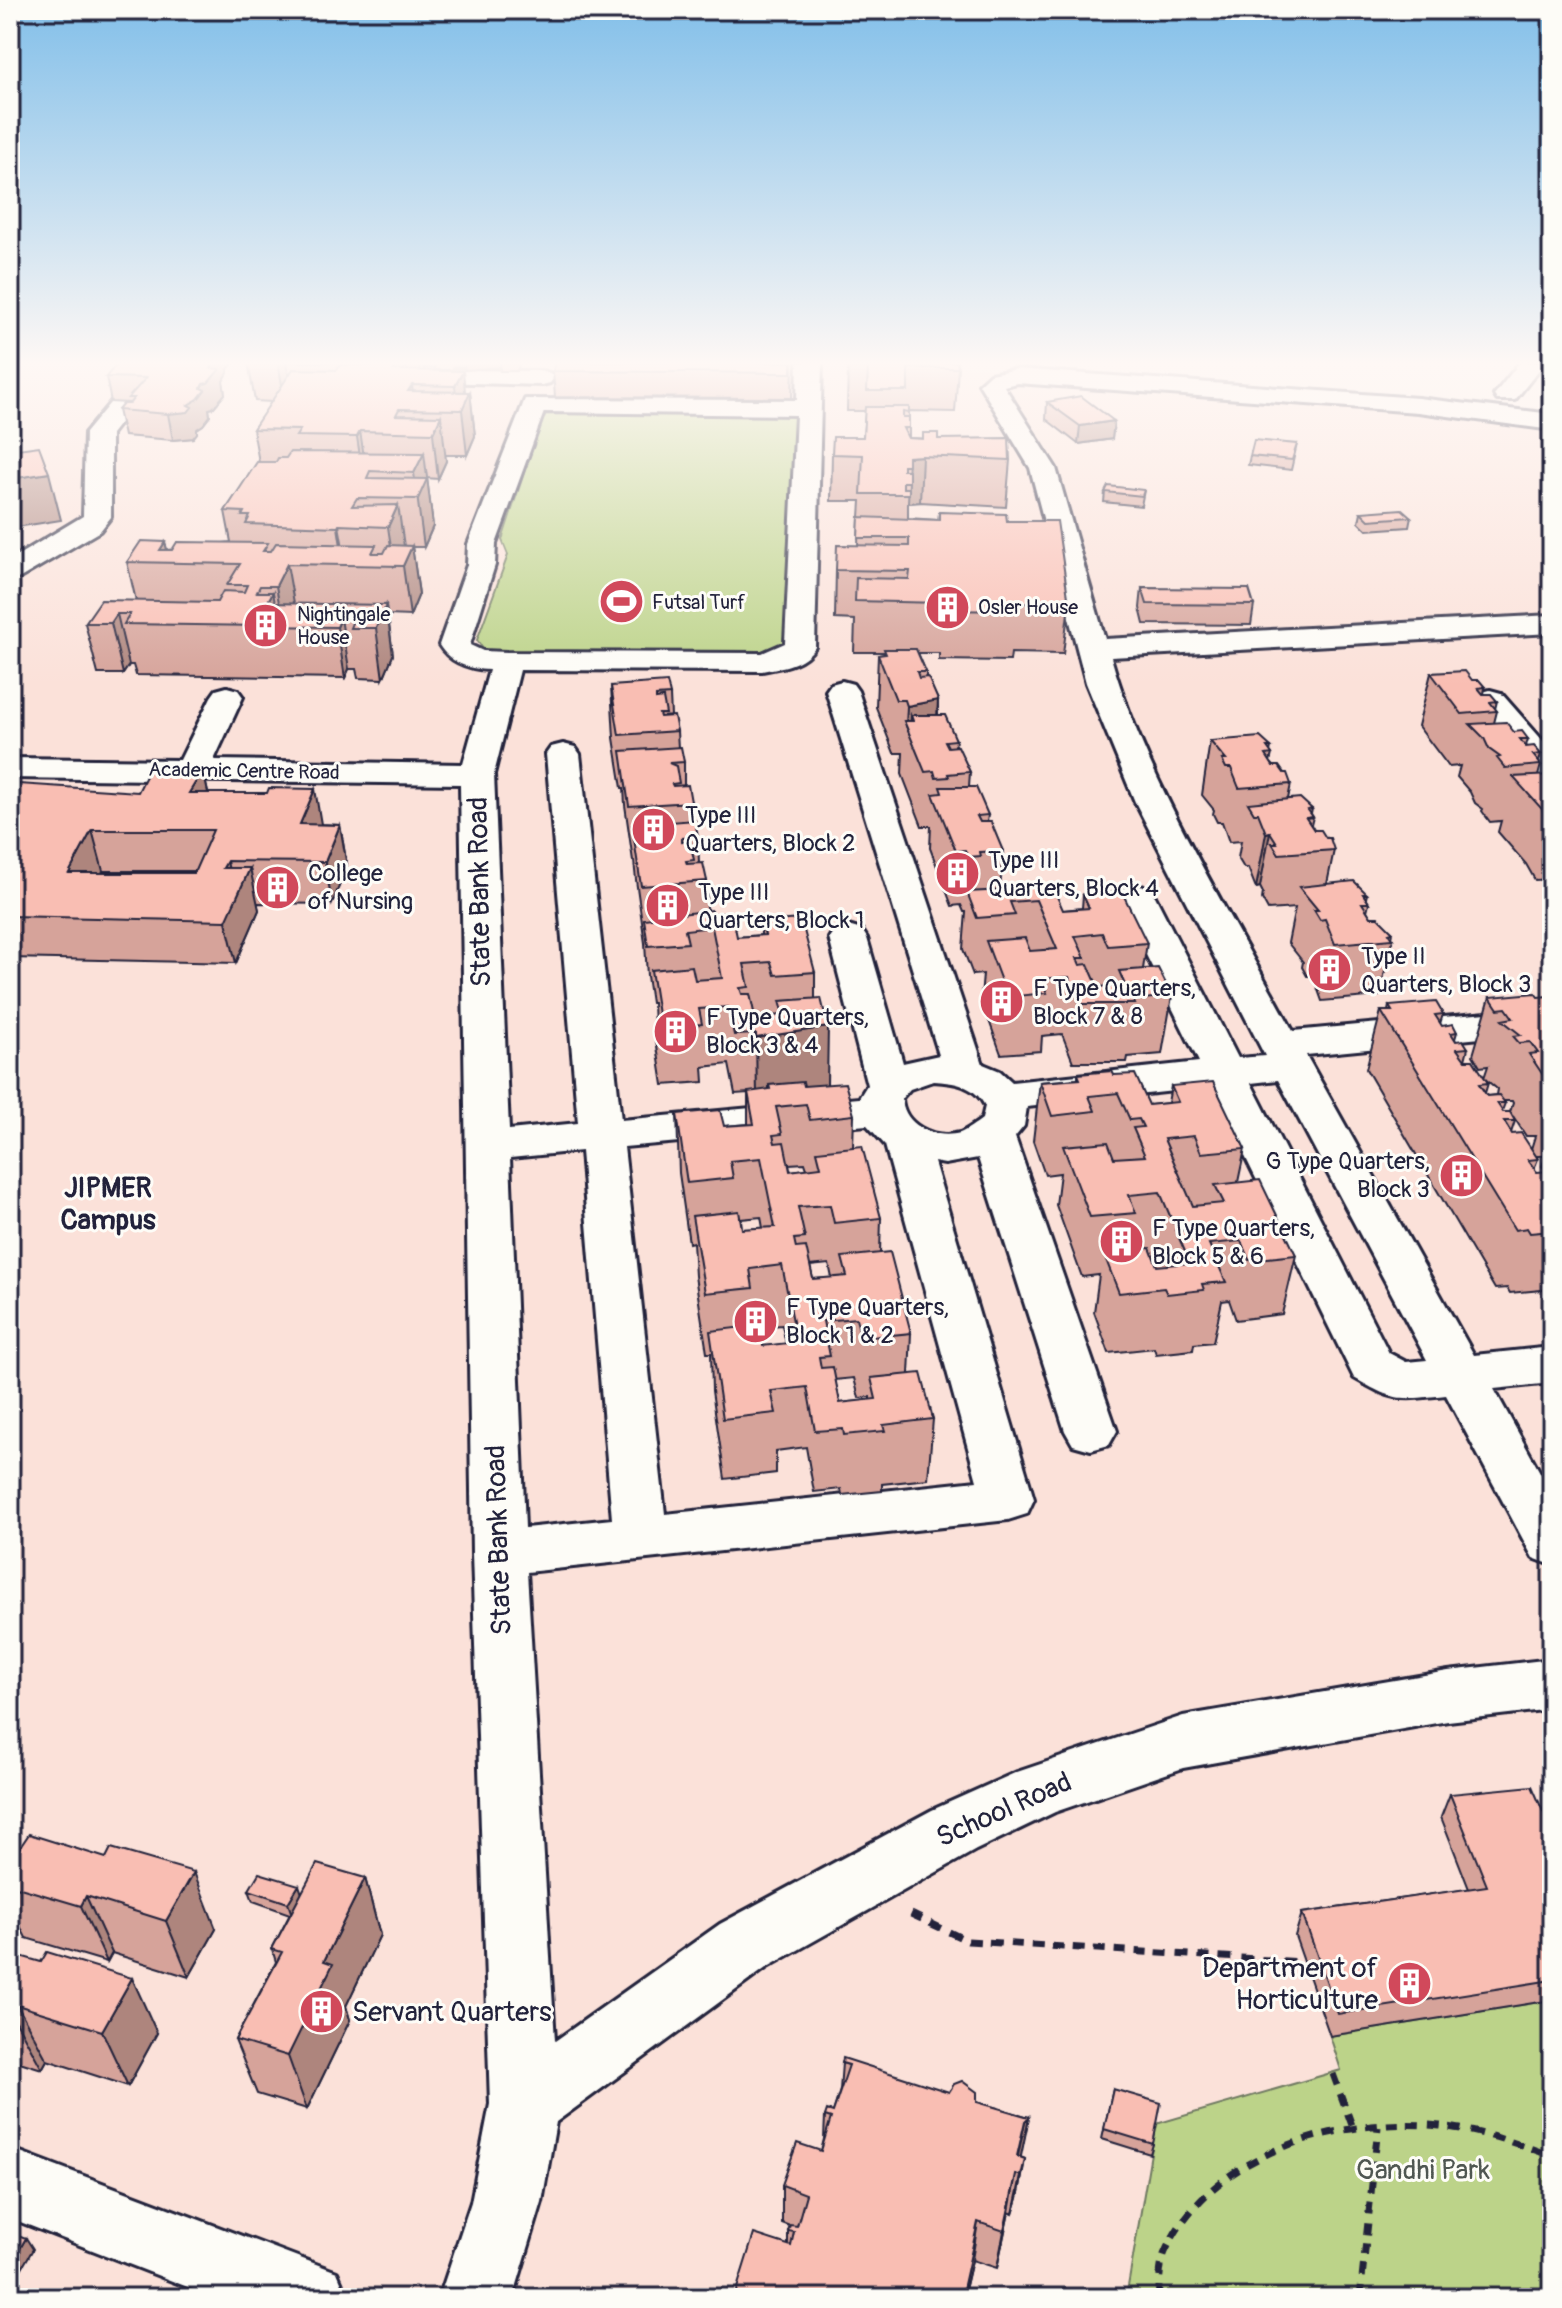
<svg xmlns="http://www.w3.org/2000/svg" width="1562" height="2308" viewBox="0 0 1562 2308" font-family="Pangolin,sans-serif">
<rect width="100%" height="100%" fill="#fcf0e9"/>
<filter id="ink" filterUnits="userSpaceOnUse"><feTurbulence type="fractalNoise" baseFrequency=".0125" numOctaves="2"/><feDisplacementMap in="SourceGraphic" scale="16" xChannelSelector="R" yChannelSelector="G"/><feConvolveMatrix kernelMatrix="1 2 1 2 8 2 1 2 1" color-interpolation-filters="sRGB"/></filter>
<g filter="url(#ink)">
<path fill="#fbe1d9" d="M10 362H906L1402 397 1552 416V2298H10Z"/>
<path fill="#bcd389" stroke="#6f7a62" stroke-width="2" d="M550 410 799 416 790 641 773 654 500 653 483 649 477 640 508 555 502 540 543 415Z
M1552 2000V2298H1126L1156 2124 1341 2070 1330 2036Z"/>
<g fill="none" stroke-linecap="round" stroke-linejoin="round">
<defs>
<path id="minor" d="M798 362H822L815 647C803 665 782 667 762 671L520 670 494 774 509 1130 578 1123 546 754 551 747 563 744 575 747 580 754 621 1120 859 1098 867 1085 829 938 834 930 848 926 862 930 867 938 903 1063 939 1055 826 691 831 684 842 681 853 684 858 691 983 1064 1000 1071 1012 1082 1199 1062 1117 896 1123 888 1136 885 1149 888 1155 896 1238 1058 1265 1056 1135 802 1086 683 1030 468 979 384 990 374 1017 369 1418 398 1552 414V430L1418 412 1017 383 1004 386 1056 468 1105 639 1552 615V633L1111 657C1147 783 1231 915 1293 1031L1552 1007V1031L1306 1055 1474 1355 1552 1347V1383L1494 1389 1552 1494V1565L1533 1558 1446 1395C1398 1400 1396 1402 1354 1378L1211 1087 1027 1107 1024 1126 1015 1137 1117 1431 1109 1445 1091 1450 1073 1445 1065 1431 978 1158 945 1164 934 1162 1034 1499 1027 1514 1008 1520 527 1572 555 2041 720 1924 932 1810 1017 1772 1183 1716 1448 1671 1552 1659V1709L1448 1721 1183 1768 1055 1812 976 1850 766 1968 556 2122 542 2202 513 2298H439L471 2202 490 2104 472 1553 460 784 10 778V758L180 760 211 697 216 690 227 687 238 690 243 697 214 760 463 764 489 670C468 669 450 663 439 645L467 565 468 544 525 399 797 400ZM544 412 796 415 785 643 762 653 507 652 483 651 470 645 495 565 496 544ZM1278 1080 1427 1360 1406 1362 1389 1353 1251 1083ZM933 1081C954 1082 975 1085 985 1106L982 1119C975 1124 967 1130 960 1133 934 1140 903 1125 902 1098L910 1089ZM867 1125 885 1145 977 1481 665 1514 624 1147ZM581 1151 612 1519 525 1528 510 1158Z
M1520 362H1545L1515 400H1497L1494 395Z
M404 369 542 371 550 373 554 378 550 383 542 385 396 381 392 376 396 371Z
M124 395 133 397 136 402 111 434V517L100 531 20 578 10 581V560L83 516 85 433 115 397Z
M1490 690 1501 693 1552 751V782L1540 779 1474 700 1479 693Z
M10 2148 337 2272 348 2298H216L10 2218Z"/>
</defs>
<use href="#minor" stroke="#22223b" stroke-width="6"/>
<path stroke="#22223b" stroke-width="7" stroke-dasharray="12 9" stroke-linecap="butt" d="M911 1914 968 1941 1303 1962
M1333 2074 1353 2128
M1158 2298C1160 2282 1159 2264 1166 2250 1212 2152 1339 2116 1440 2126 1478 2130 1516 2143 1552 2156
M1360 2298 1378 2127"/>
<use href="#minor" fill="#fdfcf7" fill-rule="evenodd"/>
</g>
<path fill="#d6a39a" stroke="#22223b" stroke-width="2" fill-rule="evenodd" d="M159 362H234L228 369V373L223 381 225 394 213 408 209 409 210 416 203 425 197 429V433L193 438 173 440 124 436 118 410 129 404V403L111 402 106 377Z
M248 362H423L424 370 465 392H470L475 436 467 455H445L446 461 438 479 427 478 433 526 424 547H412L419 594 410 616 388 615 393 655 383 679 358 678 356 669H349L345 678 136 675 133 665H129L123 674H98L85 623 136 601 127 562 165 542 167 550 231 542 225 511 259 462 253 429 272 402 255 401Z
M434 362H520L517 371H500V367L465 370 464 367 454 366 452 370H435Z
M793 362 792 398 555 397 553 371Z
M848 362 958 368 955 412 909 411V438L938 439 1010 460 1006 507 920 502 908 503V518L938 520 939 512 1007 521 1069 604 1063 654 1011 653 1010 661 939 660V653H918L926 672V677L938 700V715L956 740 955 746 970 772 969 787 988 815 987 822 1003 851 1000 890H1002V886L1033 887 1063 910 1082 908 1083 895 1147 943 1143 969 1172 996 1162 1054 1128 1057 1127 1062H1073L1062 1034 1042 1036 1041 1051 1001 1054 981 998 983 974 973 975 963 949 966 912H964L961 905 952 906 930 848 931 826H922L902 774 903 753H894L876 707 878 655 884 654V652H854L855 620 835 619 836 570 858 545 859 517H860L861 501H831L832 454 863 437 865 411H847Z
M1047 402 1114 421 1112 439 1078 444 1046 419Z
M1297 444 1291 470 1248 465 1250 456Z
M1144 490 1141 506 1104 502 1105 492Z
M1361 512 1411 517 1409 527 1367 530 1359 522Z
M1142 588 1254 605 1251 625 1144 624 1140 608Z
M1431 673 1485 687 1484 694 1497 701 1495 709 1497 711 1494 723 1528 739 1526 746 1541 754 1539 762 1541 765 1538 776 1552 777V879L1535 880 1526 864 1498 832 1501 821 1490 822 1482 811 1483 809 1475 803 1470 792 1457 777 1460 766 1449 767 1418 726Z
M611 686 670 695 671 716 677 731 678 748 684 762V785L691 802 692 821 698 837 699 863 707 881V910L737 937 761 935V922L815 972V998L827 1084 854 1115 853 1147 881 1218 880 1253 911 1333 909 1374 933 1419 928 1479 882 1484V1491L842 1495 841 1489 814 1492 806 1447 776 1451V1473L725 1479 712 1391 711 1353H707L695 1276 693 1242 689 1243 679 1173 677 1114 724 1126 748 1124V1093L735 1094 729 1064 703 1067 704 1082 663 1085 654 1027 653 1003H651L647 976 645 943 636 880 634 861H633L625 805 624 788H622L614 738ZM805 1163 807 1169 790 1171 789 1164ZM761 1217 763 1228 742 1229 741 1219ZM829 1264 832 1278 813 1279 810 1266ZM782 1325 786 1344 763 1346 760 1327ZM854 1378 859 1398 870 1397V1400L840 1403 835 1380Z
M1210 741 1271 747 1270 752 1272 754 1270 762 1291 784 1288 799 1312 809 1311 814 1313 817 1311 825 1314 830 1334 850 1327 884 1367 894 1366 898 1369 903 1367 911 1371 917 1393 932 1392 937 1393 939 1379 996 1322 1001 1313 976H1307L1302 967 1303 962 1288 943 1295 908 1268 910 1262 899 1263 893 1260 887 1256 888 1248 868H1244L1238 858 1241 841 1229 842 1222 822H1217L1213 814 1214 810 1202 795Z
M203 770 208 793 321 824 340 825 347 866 332 904 257 903 259 910 236 963 10 958V798L138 792ZM103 871H195L194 873H102Z
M1490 997H1538L1552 1001V1174H1551L1552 1176V1289L1510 1293 1507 1288 1495 1289 1366 1069 1381 1011H1388L1389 1006 1443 1014 1440 1024 1442 1026 1457 1032 1455 1039 1456 1041 1468 1048 1465 1060 1488 1083 1485 1093 1487 1096 1496 1095 1497 1089 1484 1078 1488 1066 1480 1067 1473 1055ZM1504 1101H1512L1513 1103 1510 1112H1503L1502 1111 1505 1103ZM1513 1116 1526 1136H1535L1531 1149 1511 1133 1515 1121ZM1536 1156H1543L1545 1158 1542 1166 1546 1172H1537L1534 1169 1538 1159Z
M1078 1074 1114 1075 1149 1105 1168 1103 1171 1086 1245 1149 1238 1182 1296 1255 1282 1314 1236 1320 1229 1300 1222 1301 1213 1342 1194 1344 1193 1350 1156 1354 1154 1348 1109 1353 1094 1312 1099 1275 1082 1277 1056 1205 1060 1173 1045 1175 1033 1141 1040 1082 1078 1079Z
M1450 1794 1552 1832V2000L1330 2036 1295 1936 1302 1913 1469 1889 1441 1817Z
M106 1858 216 1929 189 1977 112 1953 107 1962 26 1938 10 1906V1862Z
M365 1878 380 1935 346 2006 350 2020 307 2109 257 2094 235 2040 276 1962 272 1949 290 1914 253 1901 249 1890 301 1893Z
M10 1953 157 2033 128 2086 47 2060 42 2069 10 2059Z
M842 2063 1029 2117 1020 2157 1025 2159 1018 2198 1013 2214 1009 2212 997 2268 972 2260 963 2298H734L788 2245V2231L790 2226 782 2223V2185L821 2151 824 2139 825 2116 833 2112 840 2090Z
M1113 2089 1153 2144 1150 2154 1102 2139Z"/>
<path fill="#ae857d" stroke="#22223b" stroke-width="2" d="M209 362H234L228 369V373L223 381 225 394 213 408 209 409 210 416 203 425 197 429V433L193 438 173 440 168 414 188 405 203 384Z
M278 362H286L291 391 285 402Z
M403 362H406L410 389 412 385 415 410 408 397Z
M419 362H423L426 383 421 385Z
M464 362H500V367L465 370Z
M463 371 466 401 470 392 475 436 467 455 462 410H458L455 386Z
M441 416 446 461 438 479 433 433Z
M1114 421 1112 439 1078 444 1080 426Z
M360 431 367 476 364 482 357 437Z
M424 453 433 526 424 547 414 473Z
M922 456 920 502 908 503 909 482H907L908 457Z
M49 473 61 520 10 528V479Z
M398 505 405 553 394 566 388 527Z
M339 525 346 565H344L338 527Z
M165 542 170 562 160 550Z
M412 546 419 594 410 616 403 566Z
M287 564 296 614 283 626 276 586Z
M273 592 279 626 267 603Z
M386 605 393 655 383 679 376 628Z
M117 614 129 665 123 674 111 623Z
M341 618 349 669 345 678 337 627Z
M938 700 935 753 911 715 910 735 906 726 907 706Z
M203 770 212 811 189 793Z
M315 789 322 830 300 824Z
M340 825 347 866 332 904 325 862Z
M92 830 103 871 80 914 69 873Z
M1270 832 1260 887 1256 888 1266 833Z
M227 861 235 901 250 868 259 910 236 963 226 921 223 868Z
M828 1027 827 1085 771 1094 769 1085V1094L757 1096 756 1038Z
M194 1872 216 1929 189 1977 166 1921Z
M365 1878 380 1935 346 2006 350 2020 307 2109 288 2056 324 1961Z
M299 1885 303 1897 292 1915 288 1903Z
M86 1896 112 1953 107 1962 81 1906Z
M132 1978 157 2033 128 2086 102 2031Z
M17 2005 47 2060 42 2069 12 2014Z
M1029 2117 1021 2156 1018 2160 1010 2195 1025 2121Z
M1025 2159 1018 2198 1013 2214 1021 2176Z
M1016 2174 1009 2212 997 2268 1004 2231Z
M978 2222 972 2260 963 2298H961Z
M26 2238 33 2249 10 2288V2266Z"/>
<path fill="#f9beb3" stroke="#22223b" stroke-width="2" fill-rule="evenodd" d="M118 362H210L215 364 211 368 220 369 208 383 203 384 201 388 205 390 198 399 188 405 192 407 188 412 168 414 118 410 123 404H129L134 398H128L146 378 106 377Z
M556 362H792V373L553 371Z
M848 362H957L958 368H908V391H867L868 367H848Z
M340 365H397L394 370 463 371 455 386 412 385 408 391 470 392 462 410 399 409 396 415 441 416 433 433 360 431 357 437 296 436 300 430 253 429 293 369 337 370Z
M1081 396 1114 421 1080 426 1047 402Z
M865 407H909V413L903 412V417H909V428H903L908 438 923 439V433H938V439L1009 438 1010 460 922 456 908 457V465H903V470H909V482H903V488H909V494H861L863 455 832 454 833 437H863Z
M1254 440 1297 444 1292 460 1250 456Z
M39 446 49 473 10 479V450Z
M290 452 424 453 414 473 370 471 367 478 427 479 418 499 357 498 352 506 398 505 388 527 339 525 338 527 246 524 250 516H242L244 512 225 511 257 462H276L278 458H286Z
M1108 486 1144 490 1142 496 1105 492Z
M1402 509 1411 517 1369 520 1361 512Z
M939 512 1006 514 1007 521H1057L1069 604 1013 603 1014 611 941 610 942 603 855 601 856 578 909 579 910 571 836 570 837 545 909 546V538H858L859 517 939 520Z
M141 541 165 542 160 550H172L177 542 268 543 263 551H271L276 543 376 545 372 553H384L388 545 412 546 403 566 287 564 276 586H260L257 592H273L267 603 386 605 376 628H350L354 618H341L337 627 124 624 130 614H117L111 623H85L101 600 217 602 223 591 244 592 247 585H227L240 564 127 562Z
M1142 588 1249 589 1254 605 1147 604Z
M884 649H916L926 672H917L919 678 928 677 938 700 907 706 905 700H896L878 655 886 654Z
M1465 671 1472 680H1479L1485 687 1478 688 1483 694H1491L1497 701 1490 702 1497 711 1462 714 1431 673Z
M667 682 670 695 656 696V699L663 698 666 714H659L660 717 674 716 677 731 619 735 611 686Z
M911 715H945L956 740 945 741 948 747 958 746 970 772 948 774 949 777 936 778 934 771 925 772 904 721H913Z
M1506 722 1514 732 1522 731 1528 739H1520L1526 747 1534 746 1541 754 1533 755 1541 765 1505 768 1497 758 1500 757 1489 749 1484 738 1470 724Z
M1260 737 1271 747H1267L1272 754 1266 755 1273 766H1279L1284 773H1287L1291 784 1239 788 1231 768H1226L1222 760H1226L1210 741Z
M681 747 684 762 669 763 676 766 679 783 672 784 673 786 688 785 691 802 629 806 621 751Z
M149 770H203L189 793H267L269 788 315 789 300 824 340 825 325 862 227 861 223 868H250L226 921 10 916V798L19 784 138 792ZM92 830H213L194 873H69Z
M1550 775 1552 777V825L1542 809 1513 777Z
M940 787H976L988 815 977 816 980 822H991L1003 851 980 852 981 856 968 857 965 850 956 851 933 794 942 793Z
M1300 798 1312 809 1308 810 1313 817 1306 818 1314 830H1321L1326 838H1330L1334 850 1279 854 1272 843H1277L1270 832 1266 833 1258 813H1254L1248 803Z
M695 820 698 837 682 838V842L690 841 694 860 686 861 687 864 703 863 707 881 641 886 632 825Z
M1354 881 1367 894H1363L1369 903H1362L1371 917H1378L1393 932 1389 933 1393 939 1335 944 1325 919 1320 920 1314 910H1318L1299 887Z
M1032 883 1033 887 1052 885 1063 910 1089 908 1083 895 1122 892 1147 943 1108 946 1102 933 1075 936 1085 958H1077L1080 965 1088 964 1098 987 1125 985 1119 971 1158 968 1172 996 1133 1000 1135 1004H1080L1069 977 1041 979 1047 993 1007 997 986 941 1025 938 1030 951 1057 949 1036 900 1010 902 1015 915 977 918 967 892 1004 890 1002 886Z
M711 910 712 914 732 912 737 937 765 935 761 922 801 919 815 972 775 975 771 962 744 964 749 987 740 988 742 994H750L755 1017 784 1015 780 1001 821 998 828 1027 756 1038V1034L734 1035 728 1007 699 1009 702 1024 660 1027 651 970 692 966 695 980 722 978 712 927 685 930 688 943 648 946 644 919Z
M1535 993 1538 997 1548 996 1552 1001V1077L1545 1078 1529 1054 1538 1053 1530 1042 1519 1043 1513 1036 1521 1035 1502 1020 1513 1018 1506 1008 1498 1009 1490 997Z
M1436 1002 1443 1014 1435 1015 1442 1026 1453 1024 1457 1032 1451 1033 1456 1041 1463 1040 1468 1048 1457 1049 1465 1060H1473L1488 1083 1479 1084 1487 1096 1499 1095 1505 1103H1497L1503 1112H1510L1515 1121H1504L1512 1134 1521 1133 1538 1159 1528 1160 1537 1172 1549 1171 1552 1176V1181H1547L1552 1188V1231L1530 1233 1527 1228 1515 1230 1381 1011H1392L1389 1006Z
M1112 1071 1114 1075 1135 1074 1149 1105 1178 1102 1171 1086 1213 1082 1245 1149 1201 1153 1194 1136 1164 1139 1193 1206 1224 1203 1215 1185 1260 1180 1296 1255 1249 1260 1241 1241 1209 1244 1226 1282 1202 1284 1204 1290 1167 1294 1164 1288 1119 1293 1103 1252 1150 1248 1157 1266 1190 1263 1176 1231 1186 1230 1183 1221 1173 1223 1160 1192 1129 1195 1136 1213 1090 1217 1063 1146 1108 1142 1114 1158 1145 1156 1133 1128 1143 1127 1139 1119 1130 1120 1118 1093 1089 1096 1095 1111 1052 1116 1040 1082 1080 1079 1078 1074Z
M803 1082 804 1086 845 1083 854 1115 810 1120 806 1104 776 1107 782 1134 773 1135 775 1143 784 1142 790 1171 821 1167 817 1151 862 1146 881 1218 834 1223 830 1205 798 1207 805 1238 794 1239 796 1248 806 1247 813 1279 847 1276 842 1257 890 1252 911 1333 861 1338 856 1318 823 1321 830 1356 819 1357 821 1368 833 1367 840 1403 876 1399 871 1378 921 1373 933 1419 883 1425 885 1431 844 1435 843 1429 815 1431 807 1387 771 1391 776 1413 723 1419 710 1331 760 1325 763 1346 797 1342 782 1265 750 1269 753 1288 705 1293 692 1216 739 1211 742 1229 775 1227 761 1158 730 1161 733 1178 687 1183 677 1114 720 1110 724 1126 754 1124 748 1092 770 1089 769 1085Z
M1532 1786 1552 1832V1980L1338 2014 1302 1913 1487 1886 1450 1794Z
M29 1834 106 1858 111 1848 194 1872 166 1921 86 1896 81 1906 10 1885V1862Z
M317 1864 365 1878 324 1961 333 1964 288 2056 235 2040 282 1952 272 1949Z
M259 1873 299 1885 288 1903 249 1890Z
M47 1952 132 1978 102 2031 17 2005 12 2014 10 2013V1953L41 1962Z
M843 2058 949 2092 954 2084 962 2081 977 2092V2102L1029 2117 1025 2121 1017 2156 1025 2159 1021 2176 1016 2174 1004 2231 978 2222 961 2298H796L785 2294 784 2298H734L754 2234 791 2246 794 2232 788 2231 790 2225 797 2226 806 2194 782 2185 797 2143 821 2151 831 2118 825 2116 827 2110 833 2112 849 2065 842 2063Z
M1113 2089 1161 2103 1153 2144 1104 2129Z
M10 2232 26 2238 10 2266Z"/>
</g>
<linearGradient id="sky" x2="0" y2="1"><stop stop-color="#82bfe9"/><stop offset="0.53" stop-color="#fef8f5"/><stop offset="1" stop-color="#fef8f5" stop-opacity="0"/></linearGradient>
<rect width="1562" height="685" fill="url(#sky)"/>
<defs>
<symbol id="stadium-disc" viewBox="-11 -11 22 22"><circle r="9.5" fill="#d1495b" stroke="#fdfcf7"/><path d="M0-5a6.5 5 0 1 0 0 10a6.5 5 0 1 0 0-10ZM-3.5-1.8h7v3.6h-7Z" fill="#fff"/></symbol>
<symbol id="building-disc" viewBox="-11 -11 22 22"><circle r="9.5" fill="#d1495b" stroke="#fdfcf7"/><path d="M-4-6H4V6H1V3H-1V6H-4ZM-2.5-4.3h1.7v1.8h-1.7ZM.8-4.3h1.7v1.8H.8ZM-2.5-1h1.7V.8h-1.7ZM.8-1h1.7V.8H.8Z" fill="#fff"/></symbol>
</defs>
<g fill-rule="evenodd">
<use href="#stadium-disc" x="596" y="576" width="51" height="51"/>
<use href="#building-disc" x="922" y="582" width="51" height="51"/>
<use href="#building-disc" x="240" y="600" width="51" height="51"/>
<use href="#building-disc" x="628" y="804" width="51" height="51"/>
<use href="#building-disc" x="932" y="848" width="51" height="51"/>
<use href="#building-disc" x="252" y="862" width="51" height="51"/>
<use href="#building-disc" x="642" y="880" width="51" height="51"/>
<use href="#building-disc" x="1304" y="944" width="51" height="51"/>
<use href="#building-disc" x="976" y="976" width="51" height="51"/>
<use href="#building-disc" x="650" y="1006" width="51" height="51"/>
<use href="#building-disc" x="1436" y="1150" width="51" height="51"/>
<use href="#building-disc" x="1096" y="1216" width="51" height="51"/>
<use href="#building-disc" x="730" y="1296" width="51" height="51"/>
<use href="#building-disc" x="1384" y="1958" width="51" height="51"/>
<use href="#building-disc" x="296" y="1986" width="51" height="51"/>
</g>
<g text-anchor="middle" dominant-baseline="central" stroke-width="6" stroke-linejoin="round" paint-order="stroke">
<g font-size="20" fill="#22223b" stroke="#fdfcf7" text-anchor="start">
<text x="652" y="602">Futsal Turf</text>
<text x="978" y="607">Osler House</text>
<text x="297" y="614">Nightingale<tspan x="297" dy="23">House</tspan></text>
</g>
<g font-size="20" fill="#22223b" stroke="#fdfcf7">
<text transform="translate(244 771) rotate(1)">Academic Centre Road</text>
</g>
<g font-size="24" fill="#22223b" stroke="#fdfcf7" text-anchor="start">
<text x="685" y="815">Type III<tspan x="685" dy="28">Quarters, Block 2</tspan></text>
<text x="988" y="860">Type III<tspan x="988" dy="28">Quarters, Block 4</tspan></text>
<text x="308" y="873">College<tspan x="308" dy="28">of Nursing</tspan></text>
<text x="698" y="892">Type III<tspan x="698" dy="28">Quarters, Block 1</tspan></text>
<text x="1361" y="956">Type II<tspan x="1361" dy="28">Quarters, Block 3</tspan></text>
<text x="1033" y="988">F Type Quarters,<tspan x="1033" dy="28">Block 7 &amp; 8</tspan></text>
<text x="706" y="1017">F Type Quarters,<tspan x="706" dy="28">Block 3 &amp; 4</tspan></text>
<text x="1430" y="1161" text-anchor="end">G Type Quarters,<tspan x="1430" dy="28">Block 3</tspan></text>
<text x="1152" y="1228">F Type Quarters,<tspan x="1152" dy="28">Block 5 &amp; 6</tspan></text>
<text x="786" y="1307">F Type Quarters,<tspan x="786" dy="28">Block 1 &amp; 2</tspan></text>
</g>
<g font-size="28" fill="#22223b" stroke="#fdfcf7">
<text transform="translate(480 892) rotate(-91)">State Bank Road</text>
<text transform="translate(499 1540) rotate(-92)">State Bank Road</text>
<text transform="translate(1004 1810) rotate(-24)">School Road</text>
</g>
<g font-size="28" font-weight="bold" fill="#22223b" stroke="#fdfcf7">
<text x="108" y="1188">JIPMER<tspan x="108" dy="32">Campus</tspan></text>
</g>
<g font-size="28" fill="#22223b" stroke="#fdfcf7" text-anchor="end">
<text x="1378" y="1968">Department of<tspan x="1378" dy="32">Horticulture</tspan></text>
<text x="352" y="2012" text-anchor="start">Servant Quarters</text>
</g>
<g font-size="28" fill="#505752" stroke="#fdfcf7">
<text x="1423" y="2170">Gandhi Park</text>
</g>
</g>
<rect width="1562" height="2308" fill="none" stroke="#fdfcf7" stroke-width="40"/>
<rect x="20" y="20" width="1522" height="2268" fill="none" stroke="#22223b" stroke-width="3" filter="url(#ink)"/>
</svg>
